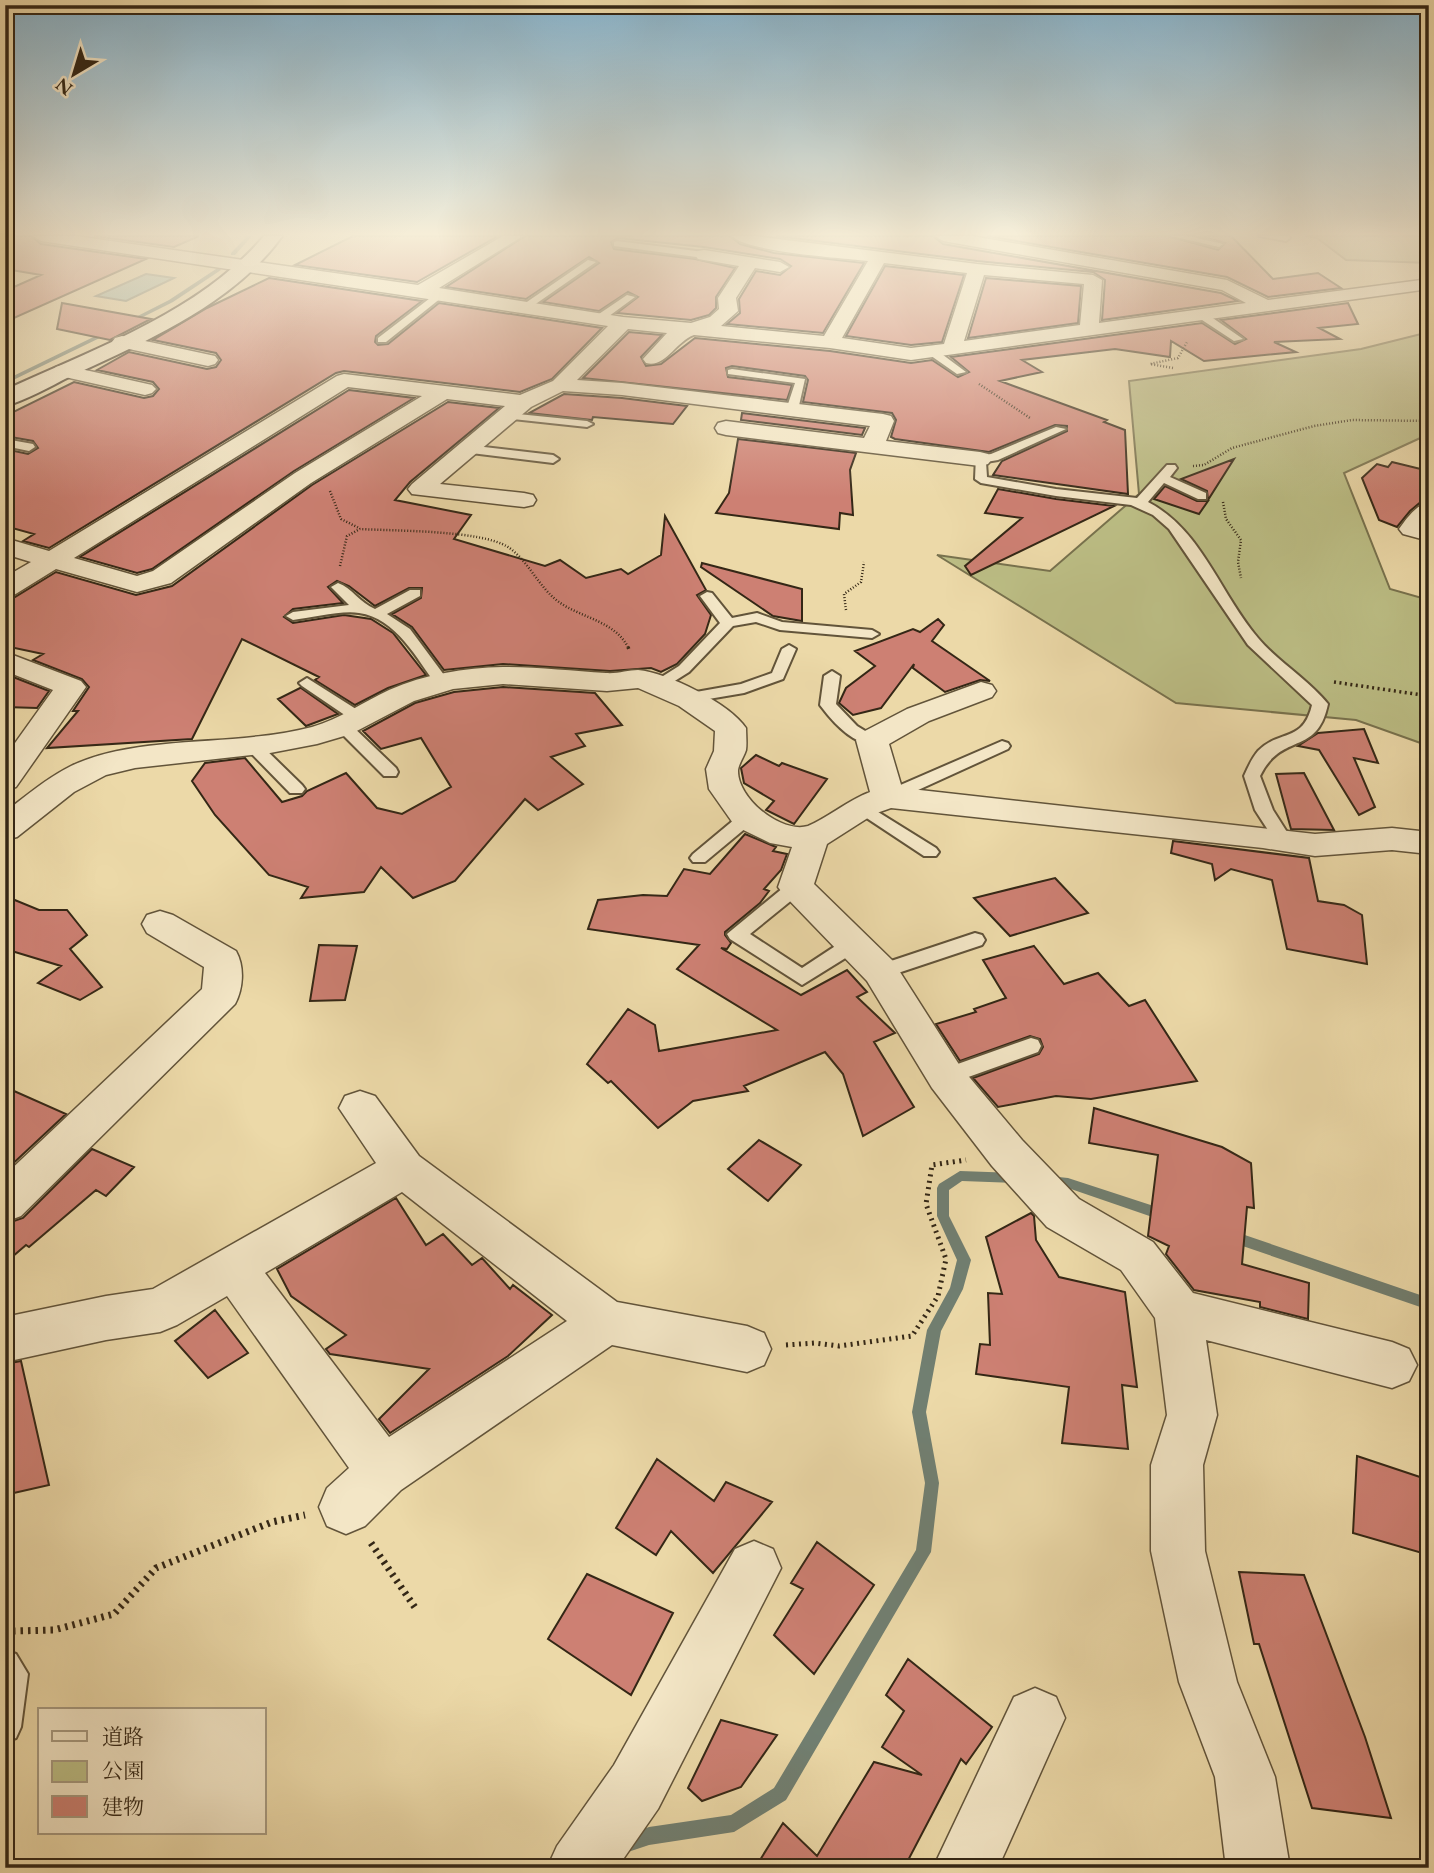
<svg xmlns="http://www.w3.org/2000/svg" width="1434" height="1873" viewBox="0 0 1434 1873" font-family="'EB Garamond','Noto Serif JP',serif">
<rect width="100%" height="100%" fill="#ecd9a8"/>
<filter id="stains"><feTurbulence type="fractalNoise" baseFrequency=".00286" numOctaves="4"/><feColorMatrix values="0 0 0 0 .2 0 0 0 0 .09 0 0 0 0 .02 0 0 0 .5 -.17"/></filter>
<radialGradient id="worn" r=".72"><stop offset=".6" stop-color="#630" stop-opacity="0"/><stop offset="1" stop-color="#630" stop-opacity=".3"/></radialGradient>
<path fill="#bcbe85" stroke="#78724e" stroke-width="2" d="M1305 236H1429V263L1346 260 1317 238Z
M1429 332V434L1344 473 1390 589 1429 600V746L1356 720 1176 703 937 555 1050 571 1139 494 1129 381 1361 349Z"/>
<path fill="#99baad" stroke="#717f71" stroke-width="2" d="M146 274 174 278 126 301 96 296Z"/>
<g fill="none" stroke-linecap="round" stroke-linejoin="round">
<path fill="#717f71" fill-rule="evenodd" d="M247 236H252L235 255H231V253Z
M219 267 221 270 173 302 129 324 124 323 169 300Z
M110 329 113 331 112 332 5 384V380Z
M960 1171 1016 1173 1020 1174 1022 1178 1020 1182 1016 1183 962 1181 949 1190V1216L971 1260 963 1289 941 1331 926 1412 939 1483 931 1552 928 1557 786 1800 734 1832 649 1845 625 1853 619 1850 616 1844 619 1838 649 1827 731 1815 774 1788 916 1550 925 1483 912 1412 927 1330 950 1288 957 1260 937 1216V1188L939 1184Z
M1049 1176 1068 1178 1169 1211 1170 1215 1169 1219 1164 1221 1068 1188 1045 1185 1043 1181 1045 1177Z
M1233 1231 1429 1298V1310L1228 1241 1227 1237 1228 1233Z"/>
</g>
<path fill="#cd8073" stroke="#342716" stroke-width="2" d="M5 236H31L41 244 146 259 5 322V291L41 275 5 269Z
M94 236H199L174 247Z
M353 236H498L417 282 295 265Z
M525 236H730L740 244 774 253 864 263 823 333 727 324 740 313 739 299 756 271 780 275 791 266 780 259 704 247 617 238 611 242 614 249 695 259 735 268 716 297V308L709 315 691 320 617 313 638 297 628 292 599 311 543 302 599 263 589 257 526 299 446 287Z
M776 236H933L943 244 1221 293 1238 301 1102 320 1105 280 1093 272 977 261Z
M987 236H1168L1218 250 1225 243 1200 236H1231L1273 279 1318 273 1341 288 1268 297 1227 277Z
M885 266 964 275 942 342 911 345 846 336Z
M269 278 422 301 376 336 375 342 378 345 388 344 439 303 602 328 552 379 520 392 344 371 336 373 49 548 23 541 34 534 5 526V449L28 454 38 448 33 441 5 436V416L74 382 144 398 153 396 159 389 153 382 97 370 129 352 207 369 216 367 221 360 216 353 153 340 207 308Z
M986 278 1081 286 1078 323 968 338Z
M62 303 151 319 110 340 57 329Z
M1348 303 1358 324 1319 328 1340 339 1274 342 1296 352 1204 361 1171 341 1170 357 1115 349 1022 360 1042 372 1000 381 1107 420 1104 422 1125 430 1128 494 993 475 1002 461 1067 431V426L1055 425 989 452 895 439 891 437 896 420 892 413 803 402 808 380 805 376 732 366 726 368 728 377 792 385 787 400 583 378 629 332 662 335 641 357 646 366 661 364 695 338 830 351 911 363 932 360 958 377 969 372 951 357 1202 323 1235 344 1246 339 1221 320Z
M349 390 414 398 294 471 152 569 137 573 80 557Z
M564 394 622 398 687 406 673 424 593 417 592 420 529 413Z
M448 402 499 408 410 482 395 500 471 515 454 539 545 566 560 560 586 578 621 569 628 574 661 555 665 516 706 590 697 595 711 615 705 634 677 664 661 672 651 668 610 671 503 664 444 670 412 627 392 614 421 598 422 588H409L375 606 349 586 337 581 328 587 343 603 293 609 284 617 293 623 344 615 371 619 393 633 426 675 388 688 355 705 315 680 319 677 242 639 192 739 47 748 78 711H73L89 687 82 679 33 660 43 654 5 646V599L15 597 56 572 136 595 172 586 312 485Z
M742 413 865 428 862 435 741 420Z
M738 439 856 453 850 470 853 515 840 513 839 529 716 513 729 493Z
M1234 459 1208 500 1207 491 1181 479Z
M1392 462 1429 471V495L1410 511 1397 527 1379 520 1362 478 1377 464 1388 467Z
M1165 486 1197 501H1208L1199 514 1154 499Z
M998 489 1056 499 1114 506 971 575 965 566 1022 518 985 513Z
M702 563 802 589V621L773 616 701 567Z
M938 619 944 625 932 641 990 681 980 680 945 692 913 668 914 664 881 708 853 715 839 703 846 688 875 666 855 651 913 629 920 632Z
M8 675 49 691 37 708 5 707V677Z
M503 687 595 693 622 725 576 734 585 746 551 757 583 784 538 810 525 799 455 881 413 898 381 867 364 892 301 898 308 887 269 875 215 815 192 781 205 763 245 758 282 802 302 796 307 791 346 773 377 808 402 814 451 787 421 738 381 749 363 731 415 703 454 692Z
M300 688H301L338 714 306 726 278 699Z
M1364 729 1378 763 1354 758 1375 807 1359 815 1319 750 1298 746 1318 733Z
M756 755 779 766 782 763 827 779 794 824 766 810 774 801 744 783 741 768Z
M1304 773 1334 830 1291 829 1276 774Z
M745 834 776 847 773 851 787 854 781 870 764 889 769 891 760 903 725 932V935L731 943 727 949 721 948 801 995 847 970 867 992 857 997 895 1033 874 1042 914 1107 863 1136 843 1074 825 1052 744 1086 748 1091 693 1101 658 1128 611 1081 608 1083 587 1064 628 1009 655 1025 659 1051 777 1030 677 969 699 945 588 929 598 900 643 895 667 896 684 869 710 874Z
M1173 841 1309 858 1318 901 1344 905 1362 915 1367 964 1287 949 1272 880 1231 869 1215 880 1212 864 1171 853Z
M1055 878 1088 913 1010 936 974 898Z
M5 896 39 910H67L87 935 70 949 102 987 80 1000 38 983 61 966 5 949Z
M319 945 357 946 345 1000 310 1001Z
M1034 946 1064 984 1098 973 1129 1006 1145 1000 1197 1081 1091 1099 1056 1096 998 1107 973 1078 1039 1054 1043 1047 1040 1039 1030 1036 960 1061 936 1024 976 1012 974 1009 1006 998 983 960Z
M5 1087 66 1114 5 1171Z
M1094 1108 1222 1147 1251 1163 1254 1208 1247 1207 1242 1264 1309 1283 1308 1319 1260 1307V1302L1194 1290 1166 1254 1169 1246 1148 1236 1158 1155 1089 1143Z
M759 1140 801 1165 768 1201 728 1169Z
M92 1149 134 1167 106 1196 96 1190 29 1247 26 1245 5 1263V1224L23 1218Z
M396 1198 426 1245 443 1234 472 1265 482 1258 510 1289 513 1285 552 1315 508 1356 390 1433 379 1419 429 1369 330 1354 326 1349 346 1335 291 1296 277 1269Z
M1031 1213 1034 1216 1036 1240 1059 1277 1125 1292 1137 1387 1122 1385 1128 1449 1062 1443 1069 1387 976 1374 980 1344 990 1345 988 1293 1002 1294 986 1237Z
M215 1310 248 1353 208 1378 175 1341Z
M21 1361 49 1485 5 1495V1364Z
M1357 1456 1429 1480V1555L1353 1533Z
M657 1459 714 1501 726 1482 772 1502 713 1573 671 1531 656 1555 616 1528Z
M817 1542 874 1585 814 1674 774 1635 803 1589 791 1583Z
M1239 1572 1304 1575 1365 1737 1391 1818 1312 1808 1259 1644H1254Z
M587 1574 673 1613 631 1695 548 1639Z
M908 1659 992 1727 966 1764 961 1759 904 1868H755L783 1823 817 1856 874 1762 922 1775 882 1747 904 1711 886 1695Z
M721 1720 777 1735 741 1787 702 1801 688 1788Z"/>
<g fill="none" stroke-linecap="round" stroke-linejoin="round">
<defs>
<path id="lane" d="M1171 236H1189L1223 244 1219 247Z
M1259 236H1289L1290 238 1286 241Z
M617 241 704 252 709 255 704 258 614 246V242Z
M588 260 596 262 527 310H521V306Z
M438 292 446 294 386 342H378V338Z
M627 295 635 297 601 322H593V318Z
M1203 313 1207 314 1243 339 1234 341 1199 318 1198 316Z
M927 349H935L966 372 957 374 927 353Z
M732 369 805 379 798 410 792 413 786 410 795 383 728 374V370Z
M507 413 587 421 593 424 587 427 503 418V414Z
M1056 427 1066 429 998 460 986 462 987 477 1056 489 1137 498 1167 465H1175L1177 468 1170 477 1206 493V499H1198L1164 483 1148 502C1202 530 1220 594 1258 638 1278 662 1308 679 1328 704 1317 757 1282 731 1260 776L1273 810 1292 840 1289 844H1277L1255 810 1244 776C1248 767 1252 758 1258 751 1280 729 1303 743 1312 705L1248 645 1169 529 1153 515 1131 505 1056 496 981 483 975 479 976 456 991 454Z
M5 439 33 444 35 447 29 451 5 446Z
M467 445 553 455 559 459 553 463 463 452 461 449Z
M338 583C352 588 360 603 375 609L410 590H420V596L387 614 410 629 450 683 447 686H437C417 659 396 618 359 613 342 610 311 618 293 620L286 616 293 612 349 605 331 587Z
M707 592 712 593 732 618 757 613 782 622 872 630 879 634 872 638 780 630 756 622 733 626 689 672 662 689H652L649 686 652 683 679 666 720 623 700 596Z
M789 645 796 649 783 679 744 693 685 703 677 698 679 695 741 684 772 673 782 649Z
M832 671 840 676 836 704 857 726 880 740 878 743C856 749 832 721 820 705L824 676Z
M307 678 367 716 369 719 367 722H355L302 686 299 683Z
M343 721 349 723 396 768 398 772 396 776H384L337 729 335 726Z
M1002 741 1008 743 1010 746 1008 749 894 801H882L879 797 882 793Z
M254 742 260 744 302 785 305 789 302 793H290L248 750 246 747Z
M862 802 936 848 939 852 936 856H924L856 811 853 807 856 803Z
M747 812 753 814 756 818 753 822 705 862H693L690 858 693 854 741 814Z
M796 881 803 883 805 887 803 891 750 934 802 968 846 939H860L863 944 860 949 802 985 730 939 727 934 789 883Z
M975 933 982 935 985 940 982 945 880 979 873 977 870 972 873 967Z
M1031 1038 1038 1040 1041 1046 1038 1052 946 1085 938 1083 935 1077 938 1071Z
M5 1650 16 1654 28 1674 21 1727 16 1738 5 1742Z"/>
<path id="street" d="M33 236H76L418 285 503 236H523L439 288 623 317 691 323 710 317 719 309 718 298 739 266 698 259 695 255 698 251 704 250 780 262 789 267 780 272 755 268 736 298 738 311 721 326 824 336 868 261C842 258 747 252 732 236H755L977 264 1093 275 1102 280 1099 323 1246 303 1222 290 943 241 935 236H972L1227 280 1268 300 1429 279V289L911 360 830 348 694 335C675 342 666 368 646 363L643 359 667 333 628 329 577 380 622 383 883 414 891 416 894 421 886 441 980 452 988 454 992 459 988 464 980 466 726 435 718 433 715 428 718 423 726 421 864 438 870 426 622 395 563 391 531 407 440 484 524 493 533 495 536 500 533 505 524 507 412 494 408 489 412 484 505 406 447 399 311 483 171 583 137 592 56 569 14 595 5 597V577L31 562 5 554V538L49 551 337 376 344 374 520 395 553 381 608 326 41 241ZM884 263 967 273 944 344 911 348 842 338ZM984 275 1084 284 1080 325 964 341ZM348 387 422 396 295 473 153 571 137 576 74 558Z
M122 336 215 356 218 360 215 364 208 366 115 346 112 342 115 338Z
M63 365 152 385 156 389 152 393 145 395 56 375 53 371 56 367Z
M1429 502V541L1403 534 1399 529C1407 518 1416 505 1429 502Z
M5 652 81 681 86 687 16 787 5 790V757L53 690 5 671Z
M503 667C538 667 572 671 606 673 617 674 628 670 638 670 668 673 729 703 746 728 746 735 747 743 746 750 744 757 739 763 738 770 737 798 781 834 808 826 826 819 848 800 870 792L856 740 861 733 907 709 981 682 992 685 996 691 992 697 929 721 889 744 902 788 1315 834 1392 828 1429 832V854L1392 850 1315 856 1263 848 891 808 874 814 827 844 814 884 893 961 960 1066 1022 1140 1079 1199 1153 1242 1193 1293 1392 1342 1409 1349 1417 1365 1409 1381 1392 1388 1206 1340 1217 1415 1203 1465 1205 1551 1237 1682 1275 1777 1290 1868H1226L1215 1777 1179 1682 1151 1551V1465L1167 1415 1155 1318 1121 1270 1047 1227 992 1166 932 1088 867 981 784 895 778 887 792 847 770 843 735 826 709 789 706 769 714 751 715 731 679 706 638 688 607 691 503 684 453 689 414 701 351 734 317 744 270 753 135 768 106 775 74 792 17 837 5 840V812C26 796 47 778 71 766 137 734 238 747 312 727 340 719 363 702 389 690 425 674 464 668 503 667Z
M160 911 173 915 236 951C245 967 243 989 235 1004L21 1216 5 1222V1175L202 989 204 967 147 933 142 924 147 915Z
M360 1091 375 1096 419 1156 617 1302 747 1326 764 1333 771 1349 764 1365 747 1372 612 1345 401 1490 365 1526 346 1534 327 1526 319 1507 327 1488 349 1468 227 1296 177 1325 160 1332 106 1340 5 1362V1317L106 1296 153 1289 376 1163 339 1108 345 1096ZM402 1192 567 1321 389 1437 265 1273Z
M754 1541 773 1549 781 1568 658 1809 617 1868H547L557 1846 614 1765 735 1549Z
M1035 1688 1056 1697 1065 1718 998 1868H933L1014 1697Z"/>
<path id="secondary" d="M264 236H282C233 305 144 342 69 377 49 387 27 400 5 406V390C92 350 202 311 264 236Z"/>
</defs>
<use href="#lane" stroke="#62543a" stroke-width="4"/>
<use href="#street" stroke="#62543a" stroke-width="3"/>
<use href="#secondary" stroke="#342716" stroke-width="4"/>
<path stroke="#342716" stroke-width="2.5" stroke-dasharray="1 2" stroke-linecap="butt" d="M1173 368 1150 364 1178 358 1187 342
M979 384 1030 418
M1193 466 1204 465 1232 448 1314 426 1352 420 1429 421
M330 491 341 519 359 528
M1223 502 1226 519 1241 540 1238 562 1241 578
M340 566 347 536 360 529C395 531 481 530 508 547 528 560 539 588 559 602 581 618 616 621 629 649
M846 610 844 594 861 582 864 562"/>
<path stroke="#342716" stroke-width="3.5" stroke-dasharray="2 3.5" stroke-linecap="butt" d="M628 647 630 652
M1334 682 1429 696"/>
<path stroke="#342716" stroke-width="5" stroke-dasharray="2 4.5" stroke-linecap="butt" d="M786 1345 815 1343 839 1346 912 1336 938 1296 946 1259 926 1204 932 1165 966 1160"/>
<path stroke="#342716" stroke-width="7" stroke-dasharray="2.5 5" stroke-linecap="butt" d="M371 1543 416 1609
M13 1631 54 1630 114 1614 156 1568 272 1522 305 1515"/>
<use href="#lane" fill="#f3e6c6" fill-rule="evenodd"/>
<use href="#street" fill="#f3e6c6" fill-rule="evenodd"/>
<use href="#secondary" fill="#f3e6c6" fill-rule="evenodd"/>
</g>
<linearGradient id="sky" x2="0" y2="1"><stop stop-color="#88b6d0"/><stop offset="0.47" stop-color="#f6eed8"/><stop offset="1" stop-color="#f6eed8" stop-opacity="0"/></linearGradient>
<rect width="1434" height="498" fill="url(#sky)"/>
<rect width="1434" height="1873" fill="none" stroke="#ecd9a8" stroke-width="28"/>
<rect x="7" y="7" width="1420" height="1859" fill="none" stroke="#342716" stroke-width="3.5"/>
<rect x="14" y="14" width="1406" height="1845" fill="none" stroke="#342716" stroke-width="2"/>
<rect x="38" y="1708" width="228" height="126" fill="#f3e6c6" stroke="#a79a80" stroke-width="2"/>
<rect x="52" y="1731" width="35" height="10" fill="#f3e6c6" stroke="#a79a80" stroke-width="2"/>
<text x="102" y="1744" font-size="21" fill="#342716">道路</text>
<rect x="52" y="1761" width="35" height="21" fill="#bcbe85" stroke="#a79a80" stroke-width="2"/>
<text x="102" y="1778" font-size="21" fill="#342716">公園</text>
<rect x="52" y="1796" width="35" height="21" fill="#cd8073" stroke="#a79a80" stroke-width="2"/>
<text x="102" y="1814" font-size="21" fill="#342716">建物</text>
<g transform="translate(74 74) rotate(218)" stroke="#f3e6c6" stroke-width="5" paint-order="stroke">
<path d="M0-5L12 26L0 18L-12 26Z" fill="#342716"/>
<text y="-10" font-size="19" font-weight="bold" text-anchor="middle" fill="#342716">N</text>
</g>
<rect width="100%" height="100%" filter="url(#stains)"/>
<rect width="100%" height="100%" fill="url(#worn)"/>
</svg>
